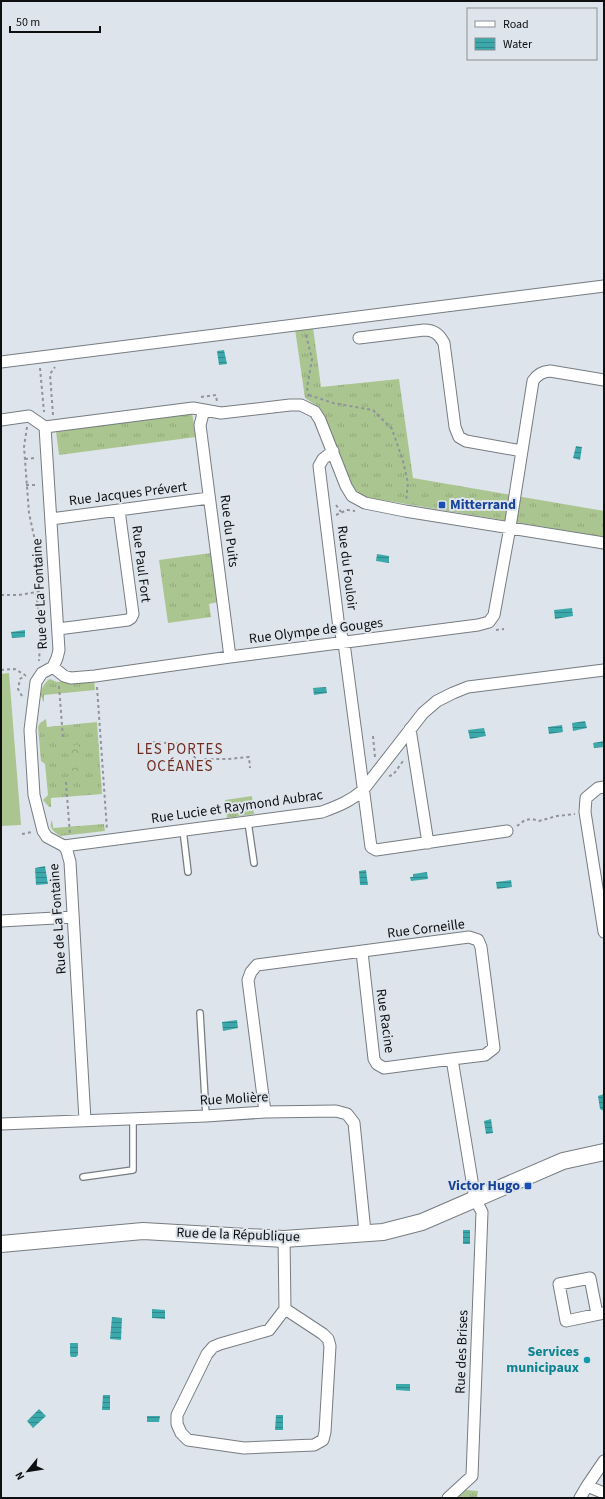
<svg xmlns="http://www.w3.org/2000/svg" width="605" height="1499" viewBox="0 0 605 1499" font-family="'Source Sans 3',sans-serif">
<defs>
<pattern id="grass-tufts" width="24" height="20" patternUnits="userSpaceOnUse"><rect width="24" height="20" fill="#abc590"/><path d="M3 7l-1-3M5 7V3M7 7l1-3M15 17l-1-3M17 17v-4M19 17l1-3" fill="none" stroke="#92a87b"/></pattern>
<pattern id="forest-crowns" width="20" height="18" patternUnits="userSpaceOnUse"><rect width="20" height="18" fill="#abc590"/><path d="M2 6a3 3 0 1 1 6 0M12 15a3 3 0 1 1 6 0" fill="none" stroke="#92a87b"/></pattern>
<pattern id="water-rules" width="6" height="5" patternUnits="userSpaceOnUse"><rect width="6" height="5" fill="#3ba9ab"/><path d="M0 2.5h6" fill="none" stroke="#30888a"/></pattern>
</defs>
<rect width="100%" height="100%" fill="#dee4eb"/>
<path fill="url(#grass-tufts)" d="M313 327 321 387 399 379 413 478 604 511V537L364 497 352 490 320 408 305 398 295 329Z
M192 413 196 437 59 455 56 431Z
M211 553 218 602 209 604 211 617 168 623 159 560Z
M50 679 57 682 94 679 95 690 44 695V702C38 695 42 684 50 679Z
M46 719 47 727 97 722 102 794 51 798V807H49L43 800 48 795 45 764 41 761 38 727 40 723Z
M252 796 254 814 227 818 225 800Z
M52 820 53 828 104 824 105 831 60 836C54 832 48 827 52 820Z
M466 1490 478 1491 477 1498H457Z"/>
<path fill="url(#forest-crowns)" d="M78 745 81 773 72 774 69 746Z"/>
<path fill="#abc590" d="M9 673 21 825 1 826V674Z"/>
<path fill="url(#water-rules)" d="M224 350 227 364 219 365 217 351Z
M576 446 582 447 580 460 573 458Z
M377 554 389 556V563L376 561Z
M572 608 573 616 555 619 554 610Z
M25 630V637L12 638 11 632Z
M326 687 327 693 314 695 313 688Z
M585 721 587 728 573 731 572 723Z
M562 725 563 732 549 734 548 727Z
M484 728 486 736 470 739 468 730Z
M604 741V747L594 748 593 743Z
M45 866 48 884 36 885 35 868Z
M366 870 368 885H360L359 871Z
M427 872 428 879 411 881 410 877H413V874Z
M511 880 512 887 497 889 496 882Z
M237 1020 238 1028 223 1031 222 1022Z
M604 1094V1111L600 1109 598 1096Z
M491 1119 493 1133 486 1134 484 1121Z
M463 1230H470V1244H463Z
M152 1309 165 1310V1319L152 1318Z
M112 1317 122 1318 121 1340 110 1339Z
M70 1343H78V1355L76 1357H71L70 1355Z
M396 1384H410V1391L396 1390Z
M103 1395H110V1410H102Z
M39 1409 46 1416 33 1428 27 1421Z
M276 1415H283V1430H275Z
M147 1416H160L159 1422H147Z"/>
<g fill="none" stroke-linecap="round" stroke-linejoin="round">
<defs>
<path id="lane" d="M248 822 254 863
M183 830 188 872
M200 1013 206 1116
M83 1177 133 1170V1119"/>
<path id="street" d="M359 338 424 330C434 330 439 334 444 343L455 427 459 437 466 441 522 451
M1 362 604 286
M204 410 200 425 230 657
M1 420 29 416 45 427
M45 427 59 650 57 658 53 667 42 673 36 682 30 730 34 795 43 831 47 837 64 846 67 851 70 862 85 1120
M45 427 193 408 221 413 290 405H301L315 412 320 420 346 486 352 496 365 503 405 511 604 543
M333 451 323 459 319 466 339 628 344 643 371 847 376 850 507 831
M51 519 209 498
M58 629 128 620 131 618 133 614 119 510
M53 667 64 676 71 678 95 676 230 657 478 625 489 622 494 615 510 527 533 381C538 374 542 372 550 371L604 380
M410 729 428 843
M604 787 598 788 586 798 585 812 604 932
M64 846 322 812C338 806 351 801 363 790L423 713 437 701 453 693 468 687 604 670
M1 921 73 917
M362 952 374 1059 377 1064 384 1068 452 1059
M265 1112 248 980 251 972 257 965 469 937 478 940 481 947 494 1048 485 1055 452 1059 475 1199 482 1212 472 1476 448 1498
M1 1124 206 1116 265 1112 336 1111 347 1114 354 1123 365 1232
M284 1239 285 1309 269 1330 220 1344 213 1347 207 1354 177 1415V1424L181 1433 188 1440 244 1448 314 1445 323 1440 325 1432 330 1346 328 1339 323 1334 285 1309
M597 1314 590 1278 559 1284 566 1321 604 1313
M587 1486 604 1493
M580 1498 587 1486 604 1461"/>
<path id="secondary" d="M1 1244 143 1231 284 1239 383 1232 422 1222 563 1161 604 1152"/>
</defs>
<use href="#lane" stroke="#767c81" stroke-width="8"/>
<use href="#street" stroke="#767c81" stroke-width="13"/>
<use href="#secondary" stroke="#767c81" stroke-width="18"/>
<path stroke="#90949a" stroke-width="2" stroke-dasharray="3 3" stroke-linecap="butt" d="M306 335 312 359 307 388 309 397
M40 368 44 412
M309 395 333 403 373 410 392 429 403 461 408 483 406 501
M201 397 216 395 217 402
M53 415 50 374 55 367
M27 427 24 447 29 513 37 550 36 592 41 630 39 661
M25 459 35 458
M26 485H37
M336 505 341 512
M336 515 347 510 355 511
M1 595H19L43 591
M496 630 504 629
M1 670 15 669 25 675
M59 686 63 738
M97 687 107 830
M22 696 18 689 20 679 26 675
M373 736 375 757
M152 742 185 744 196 759H228L249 757 250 768
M196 759 198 768
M389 776 393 775 403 761
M66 782 70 835
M517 826 525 820 532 819 539 821 557 816 575 814
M22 834 32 832"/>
<use href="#lane" stroke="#fff" stroke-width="5.5"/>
<use href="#street" stroke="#fff" stroke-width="11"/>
<use href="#secondary" stroke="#fff" stroke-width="16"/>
</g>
<g fill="#1a4fb4" stroke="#dee4eb" stroke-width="1.5">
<rect x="438" y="501" width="8" height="8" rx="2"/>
<rect x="524" y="1182" width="8" height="8" rx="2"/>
</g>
<circle fill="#0f9aa8" stroke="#dee4eb" stroke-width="1.5" cx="587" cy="1360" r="4"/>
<g text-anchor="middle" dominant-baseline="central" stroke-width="4" stroke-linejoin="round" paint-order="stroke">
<g font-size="14" fill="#0d0f11" stroke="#dee4eb">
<text transform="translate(128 494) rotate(-7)">Rue Jacques Prévert</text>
<text transform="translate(229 531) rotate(83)">Rue du Puits</text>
<text transform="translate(141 564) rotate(83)">Rue Paul Fort</text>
<text transform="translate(347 568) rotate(83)">Rue du Fouloir</text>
<text transform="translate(40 594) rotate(-93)">Rue de La Fontaine</text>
<text transform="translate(316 631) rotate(-7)">Rue Olympe de Gouges</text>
<text transform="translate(237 807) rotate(-8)">Rue Lucie et Raymond Aubrac</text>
<text transform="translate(58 919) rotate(-94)">Rue de La Fontaine</text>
<text transform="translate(426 929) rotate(-7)">Rue Corneille</text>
<text transform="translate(385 1021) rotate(82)">Rue Racine</text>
<text transform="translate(234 1099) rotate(-3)">Rue Molière</text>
<text transform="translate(238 1235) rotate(2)">Rue de la République</text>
<text transform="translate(462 1352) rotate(-88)">Rue des Brises</text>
</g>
<g font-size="14" font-weight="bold" fill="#164399" stroke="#dee4eb" text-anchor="start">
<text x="450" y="505">Mitterrand</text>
<text x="520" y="1186" text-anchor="end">Victor Hugo</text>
</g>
<g font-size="14" font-weight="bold" fill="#0d838f" stroke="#dee4eb" text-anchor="end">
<text x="579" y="1352">Services<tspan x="579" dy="16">municipaux</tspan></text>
</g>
<g font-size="15" letter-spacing="1" fill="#702b1f" stroke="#dee4eb">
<text x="180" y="749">LES PORTES<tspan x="180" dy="17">OCÉANES</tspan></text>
</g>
</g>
<rect width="605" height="1499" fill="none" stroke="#0d0f11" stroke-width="4"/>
<rect x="467" y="8" width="130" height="52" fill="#dee4eb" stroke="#8a8f94"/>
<rect x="475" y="21" width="20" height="6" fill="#ffffff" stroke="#8a8f94"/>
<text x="503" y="28" font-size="12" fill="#0d0f11">Road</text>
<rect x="475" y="38" width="20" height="12" fill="url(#water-rules)" stroke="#8a8f94"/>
<text x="503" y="48" font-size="12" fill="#0d0f11">Water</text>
<g transform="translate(28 1471) rotate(240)" stroke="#dee4eb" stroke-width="3" paint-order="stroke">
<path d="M0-3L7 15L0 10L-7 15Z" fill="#0d0f11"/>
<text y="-6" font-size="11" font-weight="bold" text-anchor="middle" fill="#0d0f11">N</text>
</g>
<path d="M10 26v6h90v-6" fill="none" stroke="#0d0f11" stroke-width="2"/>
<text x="16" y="26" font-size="12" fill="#0d0f11" stroke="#dee4eb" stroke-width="3" paint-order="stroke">50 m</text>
</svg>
